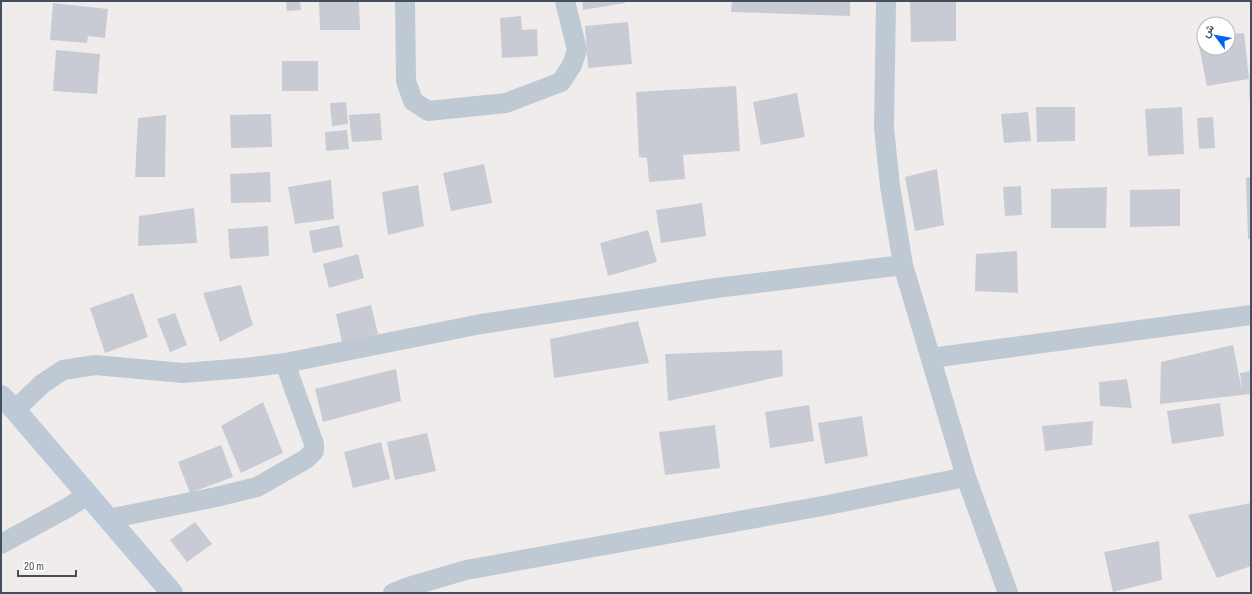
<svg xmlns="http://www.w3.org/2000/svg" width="1252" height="594" viewBox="0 0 1252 594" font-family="'Sofia Sans Condensed',Vazirmatn,sans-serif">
<rect width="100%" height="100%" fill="#f0ecec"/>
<path fill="#c8cbd3" d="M286 1H300L301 10 287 11Z
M319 1H359L360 30H320Z
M582 1H625V3L583 10Z
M732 1H850V16L731 12Z
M910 1H956V41L911 42Z
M53 3 108 9 105 38 88 36 87 43 50 40Z
M521 16 522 30 537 29 538 56 502 58 500 18Z
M628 22 632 64 588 68 585 26Z
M1244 33 1249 79 1207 86 1197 36 1204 35V48H1228V34Z
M56 50 100 54 97 94 53 91Z
M1250 60H1251V97H1249Z
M282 61H318V91H282Z
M736 86 740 151 683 155 685 179 649 182 647 158 639 157 636 92Z
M797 93 805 137 761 145 753 102Z
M346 102 348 124 332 126 330 103Z
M1036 107H1075V141L1037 142Z
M1182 107 1184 154 1148 156 1145 109Z
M1028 112 1031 141 1004 143 1001 114Z
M380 113 382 140 352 142 349 115Z
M271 114 272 147 231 148 230 115Z
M166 115 165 177H135L138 118Z
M1213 117 1215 148 1199 149 1197 118Z
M347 130 349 149 326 151 325 132Z
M484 164 492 203 451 211 443 173Z
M937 169 944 225 915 231 905 177Z
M270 172 271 202 231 203 230 174Z
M1251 177V239H1248L1246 178Z
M331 180 334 219 295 224 288 187Z
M418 185 424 226 388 235 382 192Z
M1021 186 1022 215 1005 216 1003 187Z
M1107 187 1106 228H1051V189Z
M1180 189V226L1130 227V190Z
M702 203 706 236 661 243 656 210Z
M194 208 197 243 138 246 139 216Z
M339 225 343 247 313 253 309 231Z
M268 226 269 256 230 259 228 229Z
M648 230 657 262 608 276 600 243Z
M1017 251 1018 293 975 291 976 254Z
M358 254 364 278 329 288 323 264Z
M241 285 253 325 220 342 203 293Z
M133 293 148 337 105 353 90 308Z
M371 305 378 334 342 343 336 314Z
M175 313 187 345 170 352 157 319Z
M638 321 649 363 554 378 550 339Z
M1233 345 1242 391 1240 373 1251 371V394L1160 404 1161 362Z
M782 350 783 376 668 401 665 354Z
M396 369 401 401 323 422 315 389Z
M1127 379 1132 408 1100 406 1099 382Z
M263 402 283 453 241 473 221 426Z
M1220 403 1224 436 1172 444 1167 411Z
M809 405 814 441 770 448 765 412Z
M862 416 868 456 825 464 818 423Z
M1093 421 1092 445 1045 451 1042 426Z
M715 425 720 468 665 475 659 432Z
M427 433 436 471 395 480 387 442Z
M381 442 390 479 353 488 344 452Z
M221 445 233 477 190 493 178 462Z
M1251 503V566L1217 578 1188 515Z
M195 522 212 544 187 562 170 540Z
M1159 541 1162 580 1113 592 1104 552Z"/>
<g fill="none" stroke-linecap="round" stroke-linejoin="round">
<path stroke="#bec9d4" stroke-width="20" d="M405 1 406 81 413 101 428 111 506 103 561 82 572 65 577 50 565 1
M886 1 884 128 890 186 903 265 966 477 1008 593
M931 358 1251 315
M15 410 42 384 63 370 95 365 183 373 245 368 285 363 481 324 716 288 903 265
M108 519 216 497 257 487 306 459 314 451V444L285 363
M1 544 67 508 88 495
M393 593 408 587 466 570 828 505 966 477"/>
<path stroke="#bdc9d8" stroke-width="22" d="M1 396 15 410 172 593"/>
</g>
<rect width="1252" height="594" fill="none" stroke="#434f5c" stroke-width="4"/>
<g transform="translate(1216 36) rotate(302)"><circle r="19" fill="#ffffff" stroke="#b4b9be"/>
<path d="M0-3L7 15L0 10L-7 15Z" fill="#0563f1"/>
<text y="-6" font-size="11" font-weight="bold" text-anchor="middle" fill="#434f5c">ش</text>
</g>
<path d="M18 570v6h58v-6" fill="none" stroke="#434f5c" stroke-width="2"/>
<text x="24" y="570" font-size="12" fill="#434f5c" stroke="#ffffff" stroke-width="3" paint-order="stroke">20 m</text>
</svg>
